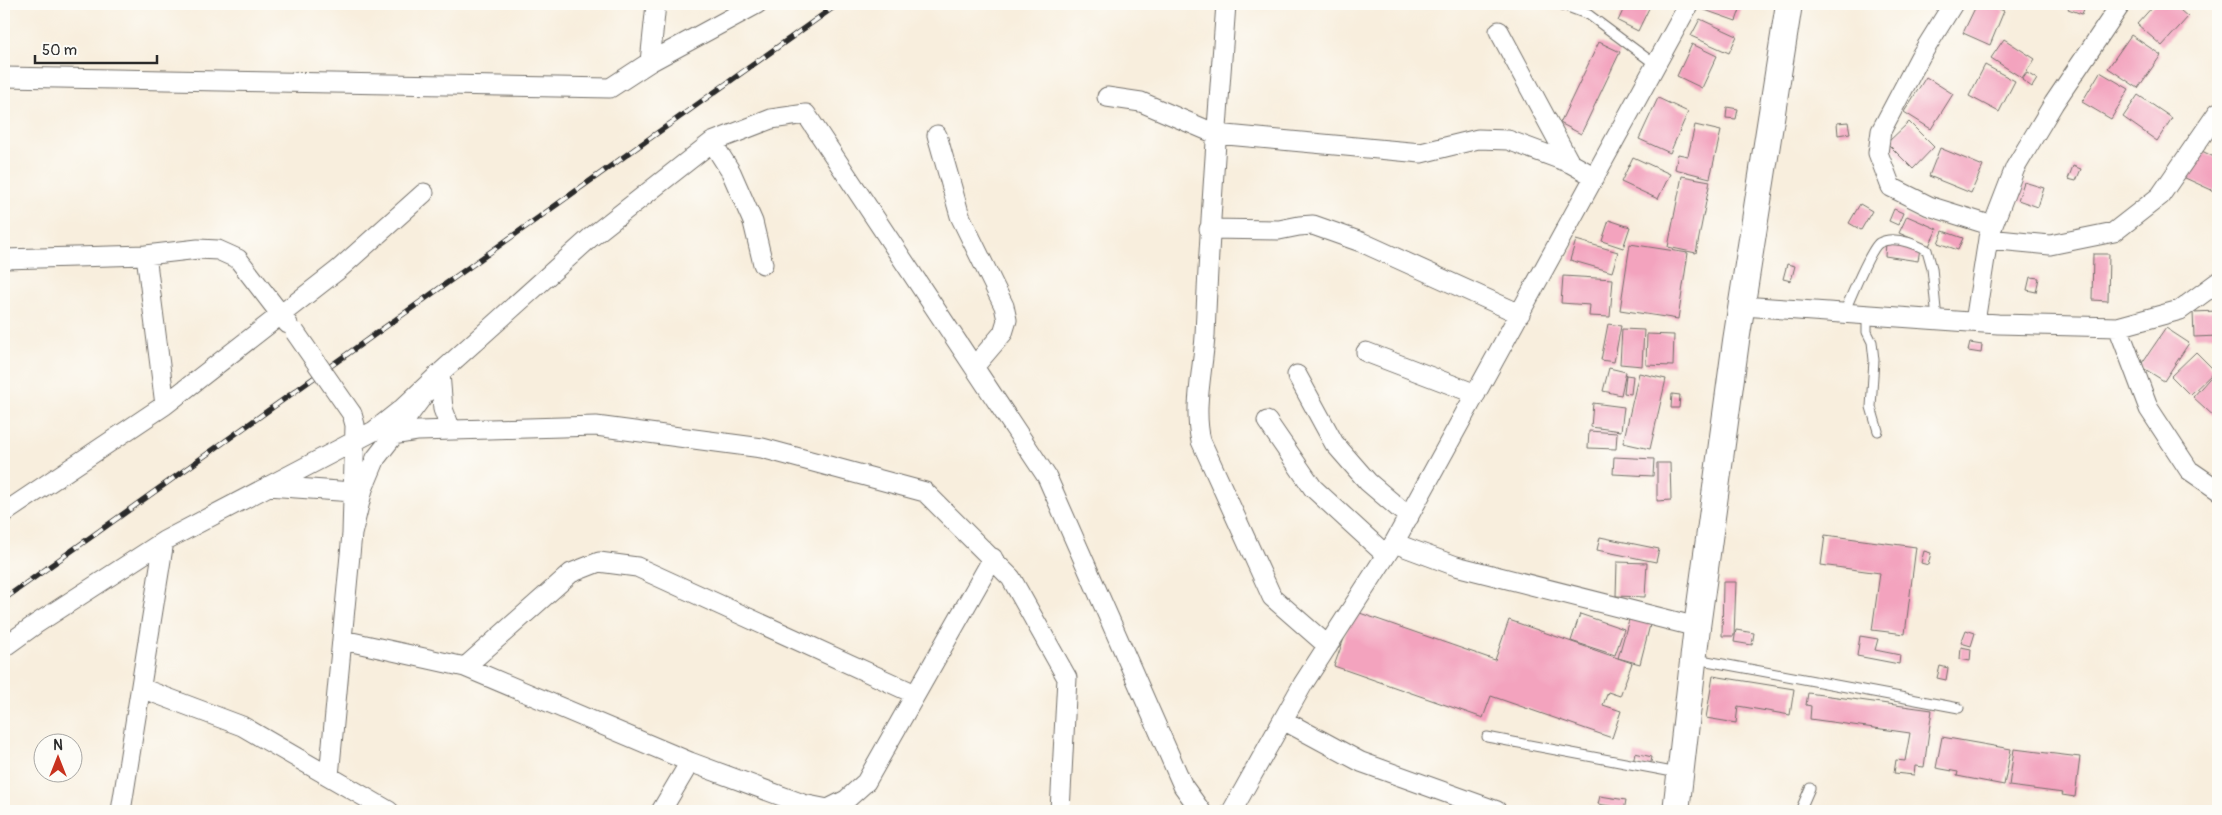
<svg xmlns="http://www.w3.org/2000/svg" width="2222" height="815" viewBox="0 0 2222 815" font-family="Pangolin,sans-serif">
<rect width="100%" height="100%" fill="#fdfcf7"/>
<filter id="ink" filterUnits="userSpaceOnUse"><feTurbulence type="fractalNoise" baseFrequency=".02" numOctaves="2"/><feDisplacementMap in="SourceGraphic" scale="10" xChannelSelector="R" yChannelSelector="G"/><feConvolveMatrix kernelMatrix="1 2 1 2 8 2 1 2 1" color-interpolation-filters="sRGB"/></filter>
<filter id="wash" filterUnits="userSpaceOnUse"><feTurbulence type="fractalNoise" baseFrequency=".0096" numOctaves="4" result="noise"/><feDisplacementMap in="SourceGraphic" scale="20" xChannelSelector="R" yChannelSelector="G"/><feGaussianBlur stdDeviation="1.12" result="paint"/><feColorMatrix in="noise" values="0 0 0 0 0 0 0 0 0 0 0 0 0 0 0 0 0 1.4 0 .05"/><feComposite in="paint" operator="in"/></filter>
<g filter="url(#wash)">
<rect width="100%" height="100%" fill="#f8eedd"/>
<g id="blocks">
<path fill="#f3a3be" d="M1626 4H1651L1638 31 1618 21Z
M1704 4H1742L1736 21 1702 9Z
M1977 4H1988L2004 11 1990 45 1963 33Z
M2070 4H2086L2082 14 2068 9Z
M2155 4H2173L2188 17 2162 46 2137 24Z
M1700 19 1737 36 1729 53 1691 36Z
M2131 35 2161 55 2138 88 2108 68Z
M2004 39 2035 59 2022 78 1991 58Z
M1599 42 1620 52 1581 134 1560 123Z
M1692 44 1717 56 1702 88 1677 76Z
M1985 65 2015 81 1999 112 1969 96Z
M2100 72 2129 89 2111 119 2082 102Z
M2027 73 2037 79 2032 87 2022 80Z
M1926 77 1953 94 1931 129 1904 112Z
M2138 95 2172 118 2157 141 2123 117Z
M1658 98 1688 112 1670 153 1639 139Z
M1727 107 1738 109 1736 119 1726 118Z
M1848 122 1850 133 1838 135 1837 123Z
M1909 122 1934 147 1913 169 1887 143Z
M1695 125 1721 131 1710 178 1675 169 1678 154 1688 156Z
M1940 148 1983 166 1971 193 1929 176Z
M2196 148 2218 159V193L2183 177Z
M1633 157 1670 174 1658 199 1621 182Z
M2073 166 2081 169 2076 181 2068 179Z
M1682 176 1710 181 1696 253 1668 247Z
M2024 182 2044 188 2038 207 2018 200Z
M1860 204 1872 211 1861 230 1849 223Z
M1894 209 1903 213 1898 225 1889 221Z
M1907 216 1937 229 1929 246 1899 233Z
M1609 220 1630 227 1623 248 1602 241Z
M1943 231 1963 238 1958 250 1938 243Z
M1576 240 1618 252 1612 272 1570 260Z
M1886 243 1920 248 1918 261 1885 256Z
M1630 244 1688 253 1678 319 1620 310Z
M2093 254H2109L2108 301 2092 300Z
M1787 264 1795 266 1791 281 1783 279Z
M1563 276 1613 279 1610 317 1589 316 1590 305 1561 303Z
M2030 277 2039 278 2036 292 2027 290Z
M2218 311V336L2194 337 2193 312Z
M1608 324 1621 326 1614 362 1601 360Z
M2166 328 2189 343 2164 381 2140 366Z
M1622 329 1644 330 1642 366 1620 364Z
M1647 334 1674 335 1673 366 1646 365Z
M1970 343 1982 345 1981 353 1968 351Z
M2196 352 2215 371 2190 395 2171 376Z
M1609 368 1626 372 1621 395 1603 391Z
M2217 370 2218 371V420L2193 397Z
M1639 373 1666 379 1650 449 1623 443Z
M1626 375 1633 376 1631 394 1624 393Z
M1672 394 1680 395 1679 408H1671Z
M1593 403 1624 407 1621 431 1591 427Z
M1589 431 1617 433 1616 449 1588 448Z
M1614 457 1654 459 1653 476 1613 474Z
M1657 463H1670L1671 500 1657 501Z
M1825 535 1916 547 1905 634 1872 630 1880 573 1821 565Z
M1600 537 1659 549 1656 562 1597 550Z
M1924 551 1931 553 1928 565 1921 563Z
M1617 562 1647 563 1645 597 1616 596Z
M1723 582H1736L1734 636H1722Z
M1354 611 1495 660 1509 620 1632 663 1620 696 1608 692 1603 705 1621 711 1612 738 1491 696 1483 718 1334 666Z
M1580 614 1624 629 1615 655 1571 641Z
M1630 616 1651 621 1640 664 1618 658Z
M1736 630 1754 633 1752 645 1734 642Z
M1966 630 1975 633 1971 646 1961 643Z
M1860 636 1878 639 1875 650 1900 655 1899 664 1857 656Z
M1961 647 1971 649 1970 661 1960 659Z
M1940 666 1948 668 1946 680 1937 678Z
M1713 676 1794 689 1790 715 1738 706 1736 723 1706 718Z
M1808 693 1932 710 1924 767 1915 766 1914 775 1894 773 1896 760 1905 761 1910 733 1810 719 1811 706 1806 705Z
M1942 737 2011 749 2004 785 1957 776 1958 772 1936 768Z
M2014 749 2080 757 2075 797 2062 795 2063 793 2009 786Z
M1635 753 1652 757 1650 767 1633 764Z
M1600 796 1626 800 1624 811H1615L1616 807 1598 804Z"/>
</g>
</g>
<g filter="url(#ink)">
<use href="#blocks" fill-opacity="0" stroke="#736f69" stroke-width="1"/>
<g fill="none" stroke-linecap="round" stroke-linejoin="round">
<defs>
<path id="lane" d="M1560 4 1589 15 1656 65
M1844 313C1849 301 1871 248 1879 243 1893 235 1913 243 1927 250L1932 268 1937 320
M1867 315V332L1872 342 1874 360 1871 407 1878 431
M1696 659 1959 708
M1487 737 1678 773
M1800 811 1810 788"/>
<path id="street" d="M1226 4C1218 115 1209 225 1205 336 1203 371 1193 407 1201 441L1272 597 1328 646
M1953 4 1920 57 1881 131 1878 153 1891 187 1929 206 1993 226
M1499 31 1570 163
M650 62 656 4
M4 77 610 88 650 62 757 4
M1107 97 1141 102 1216 134 1421 153 1478 139 1508 140 1570 163 1595 177
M937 135 960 216 1004 306 1007 320 1003 333 974 367
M712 142 731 172 753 222 763 264
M1209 229 1279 230 1299 226 1313 225 1361 242 1520 314
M1988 238 2015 168 2054 103 2121 4
M146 255 165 405
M4 259 146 255 198 249 218 250 238 259 288 324
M1742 306 1998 324 2118 327 2180 310 2218 282
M1975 322 1988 239 2050 245 2114 232 2160 196 2218 112
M2118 327 2149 409 2189 470 2218 490
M1366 352 1476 394
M1297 375 1334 443 1368 482 1409 517
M1267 421 1313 488 1386 555
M451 430 443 409 440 373 590 238 712 142 771 119 806 114 1047 477 1183 786 1201 811
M268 486 353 492
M4 513 165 405 338 270 424 193
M352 534 363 489 376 458 394 435 418 431 596 426 762 448 925 492 1011 578 1067 678 1060 811
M1394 543 1456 566 1697 627
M343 640 465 667 690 762 803 804 828 809 846 800 866 782 993 558
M4 647 36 624 164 541 374 431 403 408 440 373 394 435
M465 667 571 573 599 562 637 567 915 694
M141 688 242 726 389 811
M1283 720 1361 762 1497 811
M329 776 352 534 355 425 352 414
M121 811 164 541
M661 811 690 762
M1232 811 1303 684 1394 543 1689 4"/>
<path id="secondary" d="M1676 811 1697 627 1736 341 1789 4"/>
</defs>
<use href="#lane" stroke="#736f69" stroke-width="11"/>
<use href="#street" stroke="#736f69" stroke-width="21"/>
<use href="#secondary" stroke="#736f69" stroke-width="28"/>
<use href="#lane" stroke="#fff" stroke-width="9"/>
<use href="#street" stroke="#fff" stroke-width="19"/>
<use href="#secondary" stroke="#fff" stroke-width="26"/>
<defs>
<path id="rail" d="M4 599 838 4"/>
</defs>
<use href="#rail" stroke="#2b2b2b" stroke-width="5.5"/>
<use href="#rail" stroke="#fdfcf7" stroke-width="4" stroke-dasharray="11" stroke-linecap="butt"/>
<defs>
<path id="street-bridge" d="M295 332 352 414"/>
</defs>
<use href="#street-bridge" stroke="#736f69" stroke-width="21" stroke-linecap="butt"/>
<use href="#street-bridge" stroke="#fff" stroke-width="19"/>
</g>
</g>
<rect width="2222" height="815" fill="none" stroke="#fdfcf7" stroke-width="20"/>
<g transform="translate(58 758)"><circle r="24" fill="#fdfcf7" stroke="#a9a8a5"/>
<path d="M0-4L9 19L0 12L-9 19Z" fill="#c8321e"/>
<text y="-8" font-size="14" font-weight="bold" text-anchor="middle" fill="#2b2b2b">N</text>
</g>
<path d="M35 55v8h122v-8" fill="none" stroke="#2b2b2b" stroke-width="2.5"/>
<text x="42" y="55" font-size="15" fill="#2b2b2b" stroke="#fdfcf7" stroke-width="4" paint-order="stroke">50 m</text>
</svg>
